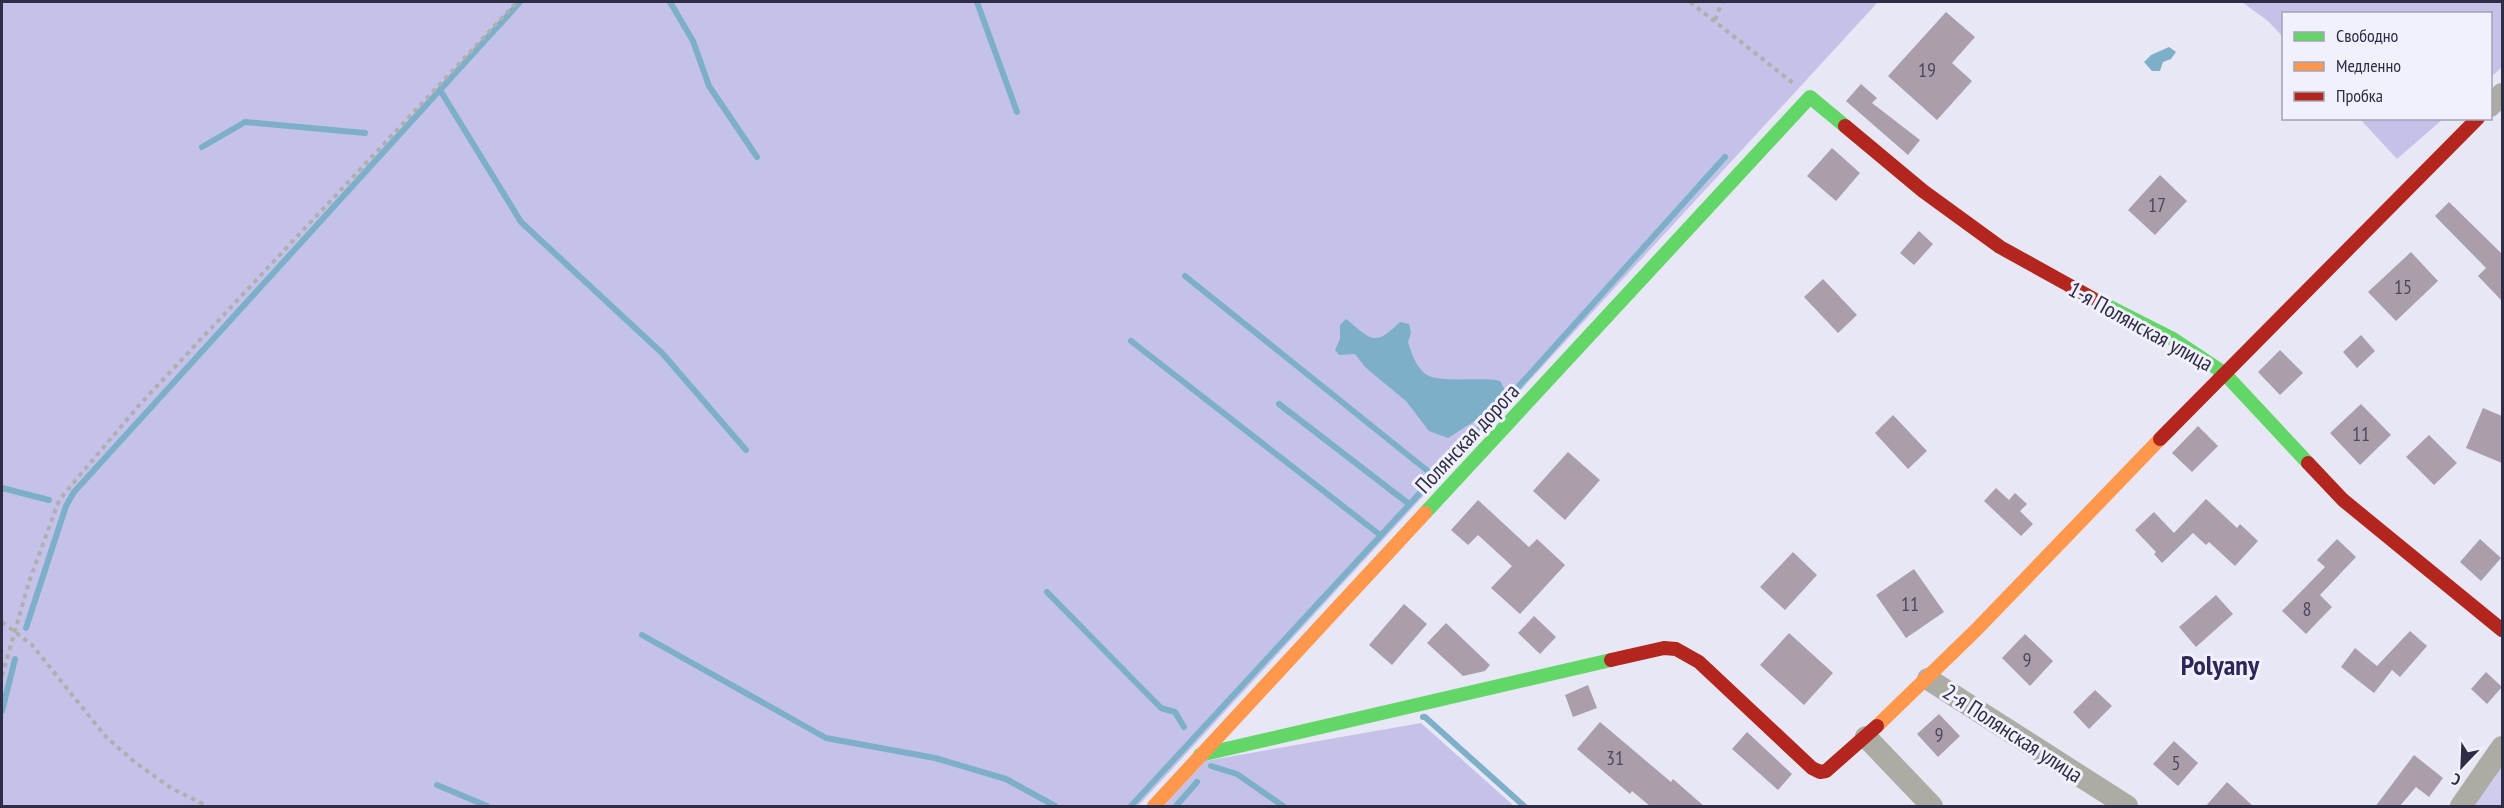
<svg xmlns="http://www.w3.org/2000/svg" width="2504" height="808" viewBox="0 0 2504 808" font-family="'PT Sans Narrow',sans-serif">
<rect width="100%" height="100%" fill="#e8e7f5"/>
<path fill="#cfcded" d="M2502 754V806H2470Z"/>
<path fill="#c5c2e9" d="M2 2H1878L1138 806H2Z
M2242 2H2502V67L2491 77 2490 14H2284L2283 37 2268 21Z
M2360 119H2443L2397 159Z
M1421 723 1514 806H1164L1205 761Z"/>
<path fill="#7dafc9" d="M2169 47 2176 52 2171 59 2163 62 2160 71H2152L2144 62 2151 55Z
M1346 319C1371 339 1374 348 1400 322L1409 324 1411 333 1408 342C1411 352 1415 364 1423 372 1435 385 1481 376 1500 381L1504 388 1503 398 1489 412 1448 438 1429 431 1406 401 1366 368 1355 354 1339 355 1335 350 1340 339V325Z"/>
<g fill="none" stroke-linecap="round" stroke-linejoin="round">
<path stroke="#7dafc9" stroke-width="6" d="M670 2 693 41 709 86 757 157
M977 2 1017 112
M440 90 521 222 662 353 746 450
M202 147 245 122 365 133
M1185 276 1434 476
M1131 341 1380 535
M1279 404 1409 504
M2 488 49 500
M1047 592 1161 708 1175 712 1184 727
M26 628 66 506 74 492 520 2
M642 635 826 738 935 758 1006 779 1055 806
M2 711 15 659
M1423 717H1425L1524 806
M1211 766 1237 774 1283 806
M437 785 487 806
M1131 806 1529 375 1725 157
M1176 806 1197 782"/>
</g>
<path fill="#aa9eab" d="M1946 12 1975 37 1952 63 1972 81 1937 120 1888 76Z
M1861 84 1877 98 1872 103 1920 140 1908 155 1846 101Z
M1832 148 1860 173 1836 201 1807 176Z
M2160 175 2187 201 2155 235 2128 210Z
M2449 202 2501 253 2502 252V301L2478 276 2486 268 2435 216Z
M1919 231 1933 244 1914 265 1900 253Z
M2411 252 2438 281 2396 321 2368 292Z
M1823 279 1857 315 1838 333 1804 297Z
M2361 335 2375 351 2357 368 2343 352Z
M2280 350 2303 373 2280 395 2258 372Z
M2361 404 2391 435 2360 465 2330 433Z
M2483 408 2502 416V463L2466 448Z
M1893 415 1927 451 1908 469 1875 433Z
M2198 426 2218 446 2192 472 2172 453Z
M2429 435 2457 463 2434 485 2406 457Z
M1568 452 1600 480 1565 520 1533 491Z
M1996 488 2009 500 2015 493 2027 504 2020 511 2033 524 2021 536 1984 501Z
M2206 499 2237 528 2240 524 2258 541 2235 566 2209 542 2206 545 2193 533 2162 563 2154 554 2156 552 2135 530 2154 512 2174 533Z
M1478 500 1529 547 1537 539 1565 565 1520 614 1491 588 1512 566 1478 535 1468 545 1451 530Z
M2337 539 2356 557 2320 595 2332 607 2306 634 2282 611 2325 567 2317 560Z
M2480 539 2501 558 2481 581 2460 562Z
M1793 552 1817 575 1785 610 1760 587Z
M1914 569 1944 612 1906 638 1876 595Z
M2216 595 2233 614 2196 647 2179 627Z
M1404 604 1427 624 1392 665 1369 645Z
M1534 616 1556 637 1540 654 1518 633Z
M1446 623 1490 665 1485 671 1463 676 1427 643Z
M2410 631 2427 646 2400 677 2392 670 2374 693 2341 667 2355 648 2377 666Z
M1789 633 1833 673 1804 705 1760 665Z
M2025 634 2053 661 2030 686 2002 658Z
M2486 672 2502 687 2487 704 2471 689Z
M1588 685 1597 708 1573 717 1565 695Z
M2095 690 2112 706 2089 729 2073 712Z
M1939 714 1960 736 1938 757 1917 734Z
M1600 722 1671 782 1673 779 1705 807H1651L1632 791 1630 794 1577 749Z
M1747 732 1792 774 1778 790 1732 749Z
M2174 741 2198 763 2178 786 2153 764Z
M2414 755 2443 778 2429 797 2416 787 2399 807H2375Z
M2227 782 2254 807H2205Z"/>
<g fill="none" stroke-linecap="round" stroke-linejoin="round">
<path stroke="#afafae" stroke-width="4" stroke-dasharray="4.5 4.5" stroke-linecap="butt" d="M1690 2 1793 83
M1715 20 1722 2
M2 622 32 645 107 738 136 763 171 788 207 806
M2 676 29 582 58 503 64 494 141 403 517 2"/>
<path stroke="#acaca4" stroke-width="22" d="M2490 106 2502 94
M1928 679 2127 806
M1866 737 1932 806
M2461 806 2502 747"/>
<path stroke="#63d668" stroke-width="14" d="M2092 298 2173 339 2224 373 2308 463
M1425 513 1810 97 1845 126
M1200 755 1611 660"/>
<path stroke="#ff974d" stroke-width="14" d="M1877 726 1976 630 2160 439
M1154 806 1425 513"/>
<path stroke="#b3261e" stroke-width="14" d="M1845 126 1923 191 2000 247 2092 298
M2160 439 2478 118
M2308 463 2343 500 2502 630
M1611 660 1664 648 1676 649 1699 662 1812 768 1820 772 1826 771 1877 726"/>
</g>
<g text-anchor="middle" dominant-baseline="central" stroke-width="6" stroke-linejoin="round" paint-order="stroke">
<g font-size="20" fill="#4e485e">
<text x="1927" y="70">19</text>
<text x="2157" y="205">17</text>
<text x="2403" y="287">15</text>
<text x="2361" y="434">11</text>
<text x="1910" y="604">11</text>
<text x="2307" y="609">8</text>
<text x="2027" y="660">9</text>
<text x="1939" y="735">9</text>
<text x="1615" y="758">31</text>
<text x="2176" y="763">5</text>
</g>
<g font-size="22" fill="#2f2c45" stroke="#f1f0fd">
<text transform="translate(2141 326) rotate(29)">1-я Полянская улица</text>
<text transform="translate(1467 438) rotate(-47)">Полянская дорога</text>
<text transform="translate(2013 733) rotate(33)">2-я Полянская улица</text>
</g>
<g font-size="28" font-weight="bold" fill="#2f2658" stroke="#f1f0fd">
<text x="2220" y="664">Polyany</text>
</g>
</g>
<rect width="2504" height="808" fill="none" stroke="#2f2c45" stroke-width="6"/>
<rect x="2282" y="12" width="210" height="108" fill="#f1f0fd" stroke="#a3a2b3" stroke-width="1.5"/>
<rect x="2294" y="32" width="30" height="9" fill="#63d668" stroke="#a3a2b3" stroke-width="1.5"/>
<text x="2336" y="42" font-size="18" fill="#2f2c45">Свободно</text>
<rect x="2294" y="62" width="30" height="9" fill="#ff974d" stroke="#a3a2b3" stroke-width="1.5"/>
<text x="2336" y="72" font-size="18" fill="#2f2c45">Медленно</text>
<rect x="2294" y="92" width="30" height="9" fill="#b3261e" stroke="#a3a2b3" stroke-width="1.5"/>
<text x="2336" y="102" font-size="18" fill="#2f2c45">Пробка</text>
<g transform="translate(2462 766) rotate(203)" stroke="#f1f0fd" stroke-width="4.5" paint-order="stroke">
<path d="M0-4.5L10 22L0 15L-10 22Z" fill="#2f2c45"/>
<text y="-9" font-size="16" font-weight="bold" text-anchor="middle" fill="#2f2c45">С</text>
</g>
</svg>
